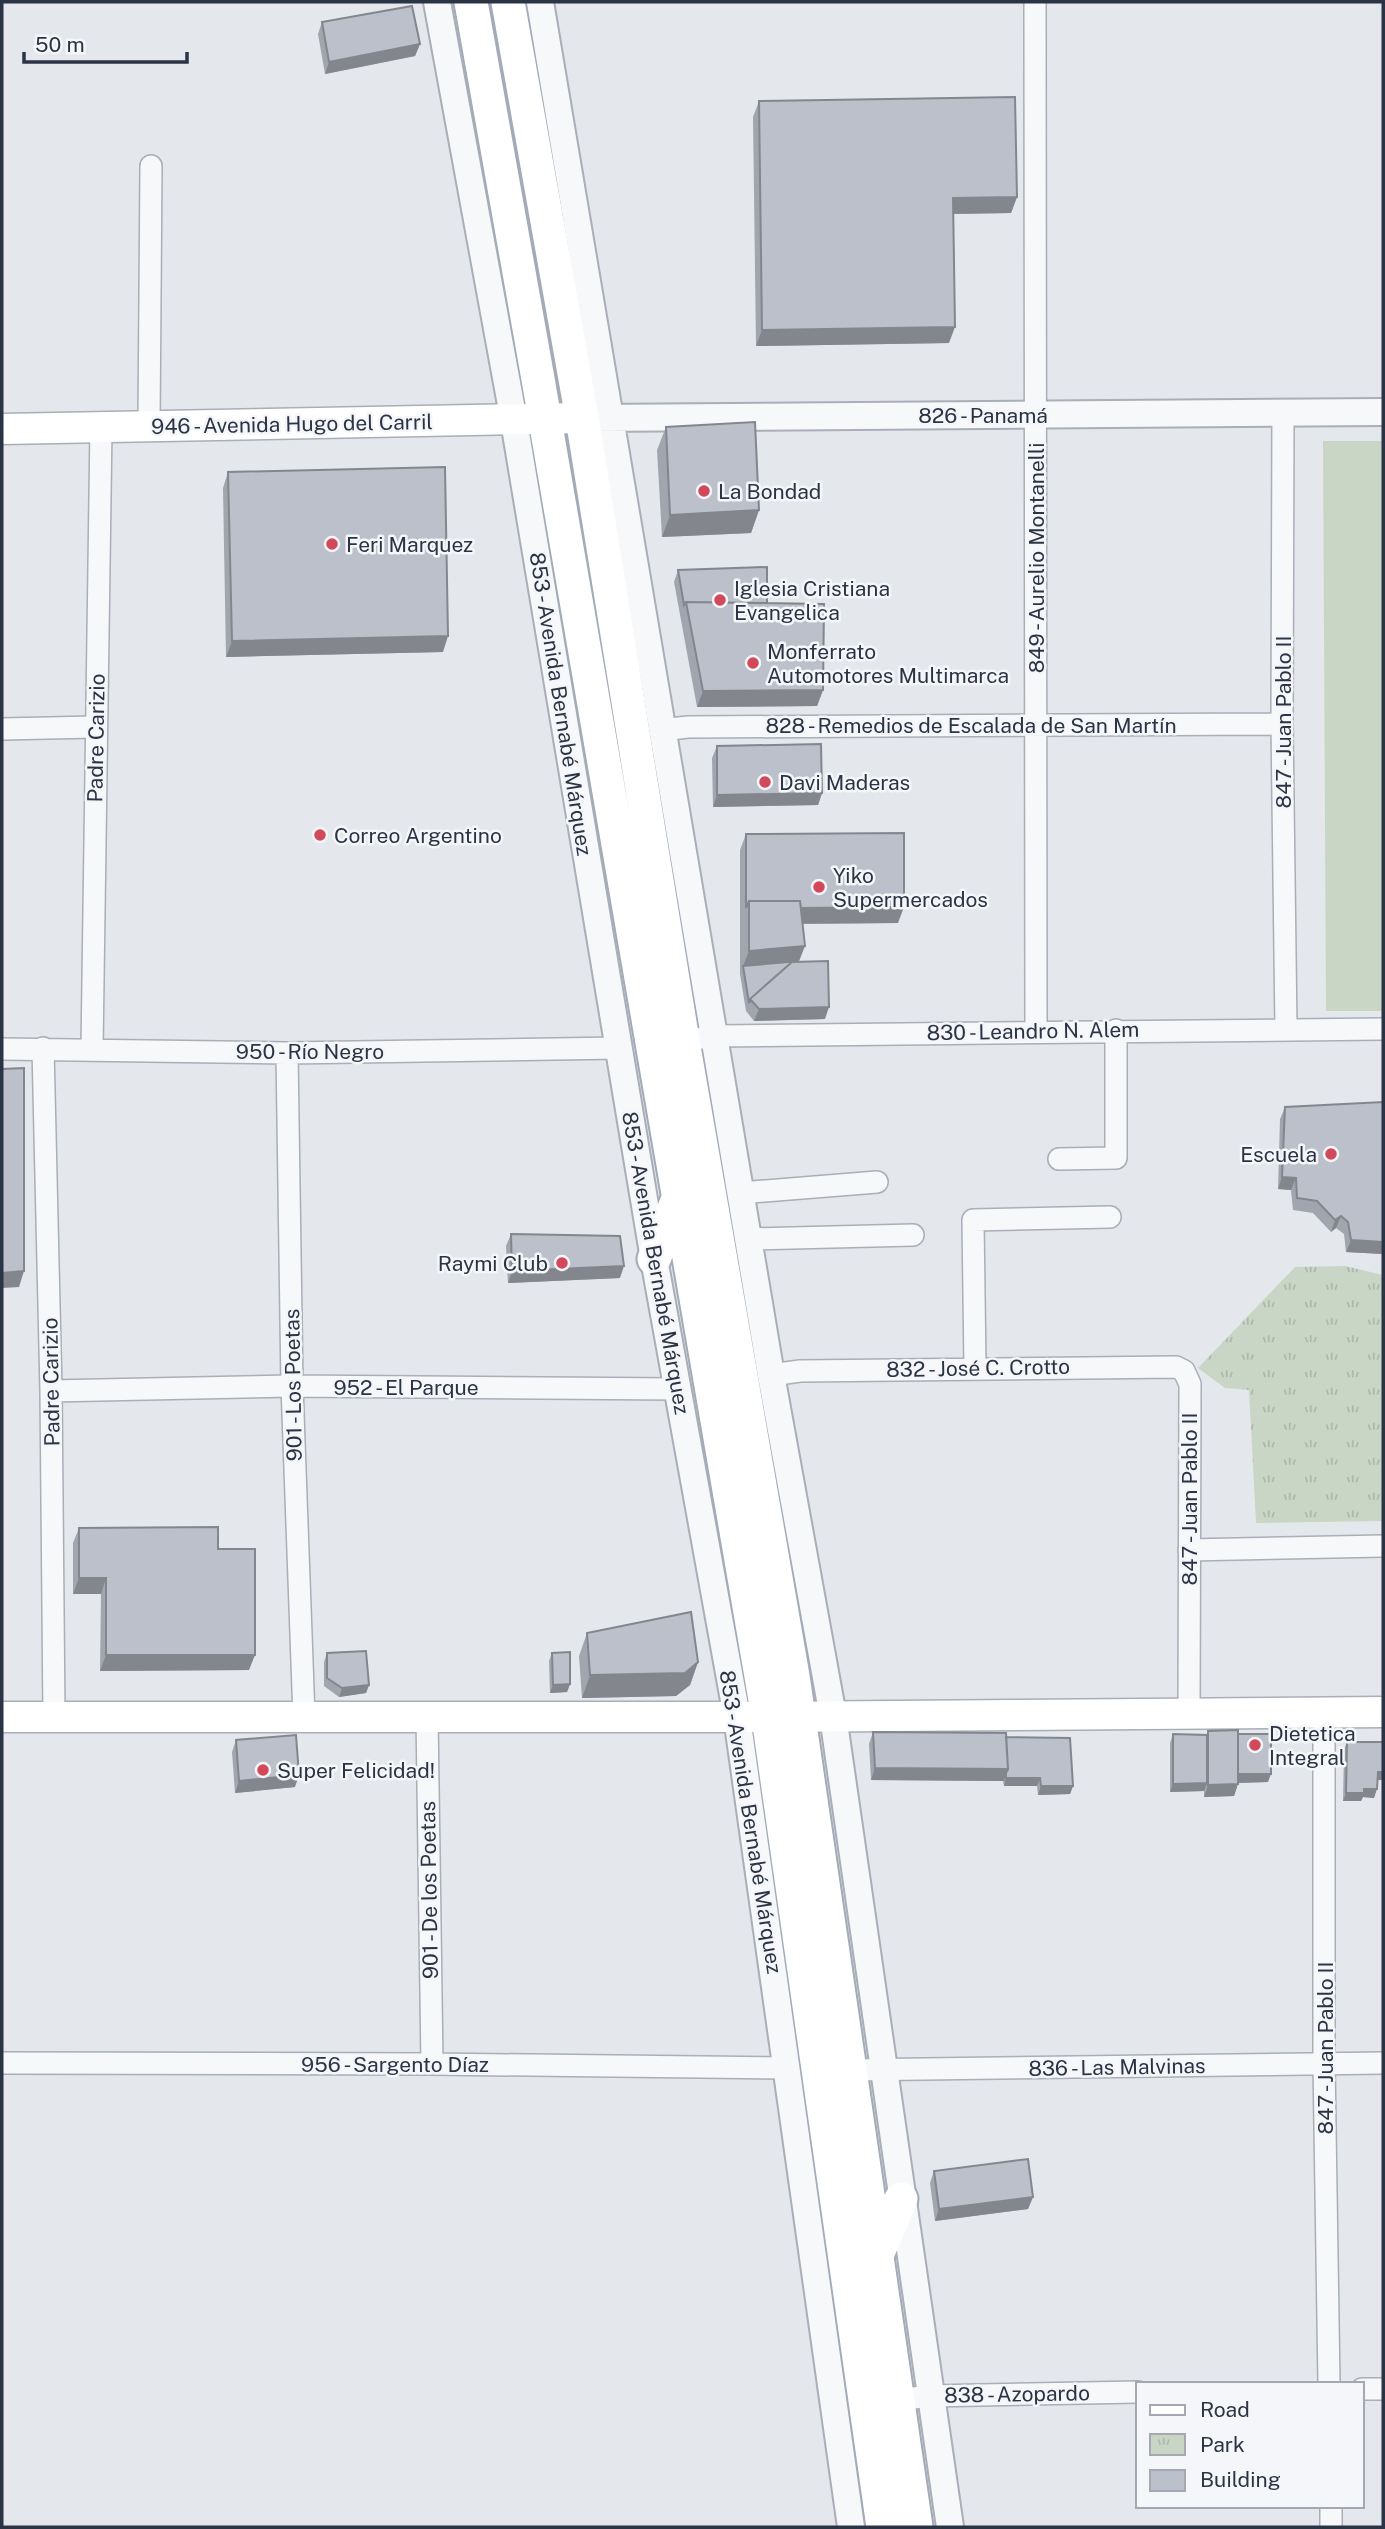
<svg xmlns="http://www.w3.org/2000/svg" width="1385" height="2529" viewBox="0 0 1385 2529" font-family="'Public Sans',sans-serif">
<defs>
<pattern id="park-tufts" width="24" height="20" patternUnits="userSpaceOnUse" patternTransform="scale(1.75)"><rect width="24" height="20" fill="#c9d6c5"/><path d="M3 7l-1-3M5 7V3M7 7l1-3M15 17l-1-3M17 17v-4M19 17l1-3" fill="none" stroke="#adb8ab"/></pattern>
</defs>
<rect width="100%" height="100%" fill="#e4e7ec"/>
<path fill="url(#park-tufts)" d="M1345 1266 1383 1275V1521L1256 1523 1249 1390 1225 1388 1198 1368 1295 1267Z"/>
<path fill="#c9d6c5" d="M1323 441H1383V1011H1326Z"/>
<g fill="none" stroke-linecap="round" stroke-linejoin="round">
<defs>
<path id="minor" d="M1035 2 1036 1031
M1283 414 1282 724 1286 1029
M149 425 151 166
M2 729 95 727
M661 730 688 727 1282 724
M683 1041 715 1036 1383 1029
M43 1048 51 1391 54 1717
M2 1049 287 1053 619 1048
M92 1049 101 427
M287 1053 292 1386 304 1717
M1059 1159 1116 1158V1030
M740 1193 877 1182
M748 1239 913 1235
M975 1368 973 1220 1110 1217
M771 1375 800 1371 1176 1367 1184 1371 1190 1384 1189 1713
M51 1391 292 1386 677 1389
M1189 1550 1383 1546
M1324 1712V2063L1329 2384
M427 1716 432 2064
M2 2063 432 2064 788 2068
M850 2070 1383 2063
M1362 2389H1383
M897 2400 930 2396 1138 2392
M1331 2506V2527"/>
<path id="tertiary" d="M437 2 514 421 654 1259 737 1717 851 2527
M540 2 771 1375 833 1716 950 2527
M594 418 1383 412"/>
<path id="secondary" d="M2 429 582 418
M2 1717H768L1383 1712"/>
<path id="primary" d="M471 2 538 379 768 1717 883 2527
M508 2 582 418 683 1041 793 1676 916 2527
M654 1259 679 1196
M877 2255 901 2199"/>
</defs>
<use href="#minor" stroke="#a9aeb7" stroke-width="24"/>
<use href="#tertiary" stroke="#a9aeb7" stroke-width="30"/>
<use href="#secondary" stroke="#a9aeb7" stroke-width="33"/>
<use href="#primary" stroke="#a3abb8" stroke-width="37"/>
<use href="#minor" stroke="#f7f8fa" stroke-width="21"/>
<use href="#tertiary" stroke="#f7f8fa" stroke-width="26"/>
<use href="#secondary" stroke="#fff" stroke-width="30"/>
<use href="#primary" stroke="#fff" stroke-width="33"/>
</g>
<path fill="#a1a5ae" d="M322 22 420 44 415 56 325 74 318 34Z
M759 101 1017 197 1011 213 953 214 949 343 756 346 753 117Z
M666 427 759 510 751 533 662 537 657 450Z
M228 472 443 652 226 657 223 488Z
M678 570 767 603 823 690 817 706 697 707 674 582Z
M717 746 822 793 818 805 713 807 712 758Z
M746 834 898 923 803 924 799 961 825 1019 754 1021 746 1011 740 974V850Z
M1383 1102V1254L1346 1252 1344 1234 1336 1228 1331 1232 1313 1213 1293 1210 1291 1190 1278 1189 1280 1119 1285 1107Z
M511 1234 620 1278 508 1283 506 1246Z
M79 1528 218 1549 249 1670 100 1671 101 1594H73V1543Z
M587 1633 698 1662 690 1685 676 1696 582 1698 579 1656Z
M327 1653 369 1685 366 1693 339 1697 324 1686V1662Z
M552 1653 570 1684 567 1692 550 1693 549 1661Z
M1208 1731 1238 1734 1268 1782 1238 1783 1234 1796 1204 1797V1791L1170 1792V1743L1173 1734 1207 1735Z
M873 1732 1006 1737 1073 1786 1070 1794 1038 1795 1037 1786H1004L1003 1781 871 1780 869 1744Z
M236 1740 295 1787 235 1793 232 1752Z
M1347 1742 1378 1780 1374 1798 1363 1797 1361 1801H1343L1344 1750Z
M934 2171 1033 2197 1028 2209 935 2221 930 2183Z"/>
<path fill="#83868d" d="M420 44 415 56 325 74 329 62Z
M1017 197 1011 213 947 214 953 198Z
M955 327 949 343 756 346 762 330Z
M759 510 751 533 662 537 670 515Z
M448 636 443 652 226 657 232 641Z
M823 690 817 706 697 707 703 691Z
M822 793 818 805 713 807 717 795Z
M904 907 898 923 749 924V908Z
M805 946 796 969 743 966 749 951Z
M829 1007 825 1019 754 1021 759 1009Z
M1282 1177 1296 1178 1291 1190 1278 1189Z
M1341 1216 1336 1228 1331 1232 1335 1220Z
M1351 1240 1383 1242V1254L1346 1252Z
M624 1266 620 1278 508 1283 512 1271Z
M24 1271 19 1287 2 1288V1273Z
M79 1578H106L101 1594H73Z
M106 1655H255L249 1670 100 1671Z
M698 1662 690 1685 676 1696 582 1698 590 1675Z
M570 1684 567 1692 550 1693 553 1685Z
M369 1685 366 1693 339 1697 342 1688Z
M875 1768 1008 1769 1004 1781 871 1780Z
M1378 1772H1383V1780H1375Z
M1237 1774H1271L1268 1782 1234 1783Z
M299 1775 295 1787 235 1793 239 1781Z
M1006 1778H1040L1037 1786H1004Z
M1207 1783 1204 1791 1170 1792 1173 1784Z
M1238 1784 1234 1796 1204 1797 1208 1785Z
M1041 1786H1073L1070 1794 1038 1795Z
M1364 1789H1377L1374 1798 1363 1797 1361 1801H1343L1346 1793Z
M1033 2197 1028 2209 935 2221 939 2209Z"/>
<path fill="#bbc0ca" stroke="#83868d" stroke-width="2" d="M412 6 420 44 329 62 322 22Z
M1015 97 1017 197 953 198 955 327 762 330 759 101Z
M755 422 759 510 670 515 666 427Z
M445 467 448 636 232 641 228 472Z
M767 567V603L686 602 684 605 678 570Z
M686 602 824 604 823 690 703 691Z
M821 744 822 793 717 795V746Z
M904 833V907L801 908 800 901H749L746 908V834Z
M749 901H800L805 946 749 951Z
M798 961 792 962 750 999 749 1003 743 966 799 961Z
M828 961 829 1007 759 1009 750 999 792 962Z
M24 1068V1271L2 1273V1069Z
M1383 1102V1242L1351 1240 1348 1222 1341 1216 1335 1220 1317 1201 1297 1198 1296 1178 1282 1177 1285 1107Z
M511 1234 620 1236 624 1266 512 1271Z
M218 1527V1549H255V1655H106V1578H79V1528Z
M691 1612 698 1662 685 1673 590 1675 587 1633Z
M366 1651 369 1685 342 1688 327 1678V1653Z
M570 1652V1684L553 1685 552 1653Z
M1238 1730V1784L1208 1785V1731Z
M873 1732 1006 1733 1008 1769 875 1768Z
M1173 1734 1207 1735V1783L1173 1784Z
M1238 1734H1271V1774H1238Z
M296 1735 299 1775 239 1781 236 1740Z
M1006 1737 1070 1738 1073 1786H1041L1040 1778H1006V1773L1008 1769Z
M1347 1742H1383V1772H1378L1377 1789H1364V1793H1346Z
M1028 2159 1033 2197 939 2209 934 2171Z"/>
<g fill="#d1495b" stroke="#f4f6f9" stroke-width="2.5">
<circle cx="704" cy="491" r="7"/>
<circle cx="332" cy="544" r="7"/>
<circle cx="720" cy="600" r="7"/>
<circle cx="753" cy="663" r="7"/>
<circle cx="765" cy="782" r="7"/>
<circle cx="320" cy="835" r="7"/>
<circle cx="819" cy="887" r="7"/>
<circle cx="1331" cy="1154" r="7"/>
<circle cx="562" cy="1263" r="7"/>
<circle cx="1255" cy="1745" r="7"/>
<circle cx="263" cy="1770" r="7"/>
</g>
<g text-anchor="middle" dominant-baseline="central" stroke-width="5" stroke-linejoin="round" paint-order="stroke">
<g font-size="21" fill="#2b3445" stroke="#f4f6f9">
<text x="983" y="415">826 - Panamá</text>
<text transform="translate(292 424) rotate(-1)">946 - Avenida Hugo del Carril</text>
<text transform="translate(1036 558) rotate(-90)">849 - Aurelio Montanelli</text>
<text transform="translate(561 704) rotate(81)">853 - Avenida Bernabé Márquez</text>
<text transform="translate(1283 722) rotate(-90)">847 - Juan Pablo II</text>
<text x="971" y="725">828 - Remedios de Escalada de San Martín</text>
<text transform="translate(96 738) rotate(-89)">Padre Carizio</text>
<text transform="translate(1033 1031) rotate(-1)">830 - Leandro N. Alem</text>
<text x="310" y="1051">950 - Río Negro</text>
<text transform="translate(656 1263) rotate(80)">853 - Avenida Bernabé Márquez</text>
<text transform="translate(978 1368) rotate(-1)">832 - José C. Crotto</text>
<text transform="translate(51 1382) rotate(-91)">Padre Carizio</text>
<text transform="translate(293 1385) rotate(-91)">901 - Los Poetas</text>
<text x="406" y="1387">952 - El Parque</text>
<text transform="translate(1189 1499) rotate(-90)">847 - Juan Pablo II</text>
<text transform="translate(751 1822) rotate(81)">853 - Avenida Bernabé Márquez</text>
<text transform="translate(429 1890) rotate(-91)">901 - De los Poetas</text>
<text transform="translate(1325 2048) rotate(-90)">847 - Juan Pablo II</text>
<text x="395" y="2064">956 - Sargento Díaz</text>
<text transform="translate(1117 2067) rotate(-1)">836 - Las Malvinas</text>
<text transform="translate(1017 2394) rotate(-1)">838 - Azopardo</text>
</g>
<g font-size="21" fill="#2b3445" stroke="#f4f6f9" text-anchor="start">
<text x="718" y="491">La Bondad</text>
<text x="346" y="544">Feri Marquez</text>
<text x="734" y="588">Iglesia Cristiana<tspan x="734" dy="24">Evangelica</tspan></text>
<text x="767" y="651">Monferrato<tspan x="767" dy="24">Automotores Multimarca</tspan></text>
<text x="779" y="782">Davi Maderas</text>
<text x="334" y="835">Correo Argentino</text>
<text x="833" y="875">Yiko<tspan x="833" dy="24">Supermercados</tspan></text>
<text x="1317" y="1154" text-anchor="end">Escuela</text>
<text x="548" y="1263" text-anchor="end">Raymi Club</text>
<text x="1269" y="1733">Dietetica<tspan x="1269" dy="24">Integral</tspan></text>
<text x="277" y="1770">Super Felicidad!</text>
</g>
</g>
<rect width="1385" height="2529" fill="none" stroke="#2b3445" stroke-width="7"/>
<rect x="1136" y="2382" width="228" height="126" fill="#f4f6f9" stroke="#a4a8b1" stroke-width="2"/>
<rect x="1150" y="2405" width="35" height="10" fill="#ffffff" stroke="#a4a8b1" stroke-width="2"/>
<text x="1200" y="2417" font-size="21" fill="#2b3445">Road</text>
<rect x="1150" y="2434" width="35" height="21" fill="url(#park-tufts)" stroke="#a4a8b1" stroke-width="2"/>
<text x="1200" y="2452" font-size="21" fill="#2b3445">Park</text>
<rect x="1150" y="2470" width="35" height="21" fill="#bbc0ca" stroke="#a4a8b1" stroke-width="2"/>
<text x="1200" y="2487" font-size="21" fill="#2b3445">Building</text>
<path d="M24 52v10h163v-10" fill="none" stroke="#2b3445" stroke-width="3.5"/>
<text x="35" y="52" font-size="21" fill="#2b3445" stroke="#f4f6f9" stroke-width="5" paint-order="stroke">50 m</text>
</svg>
